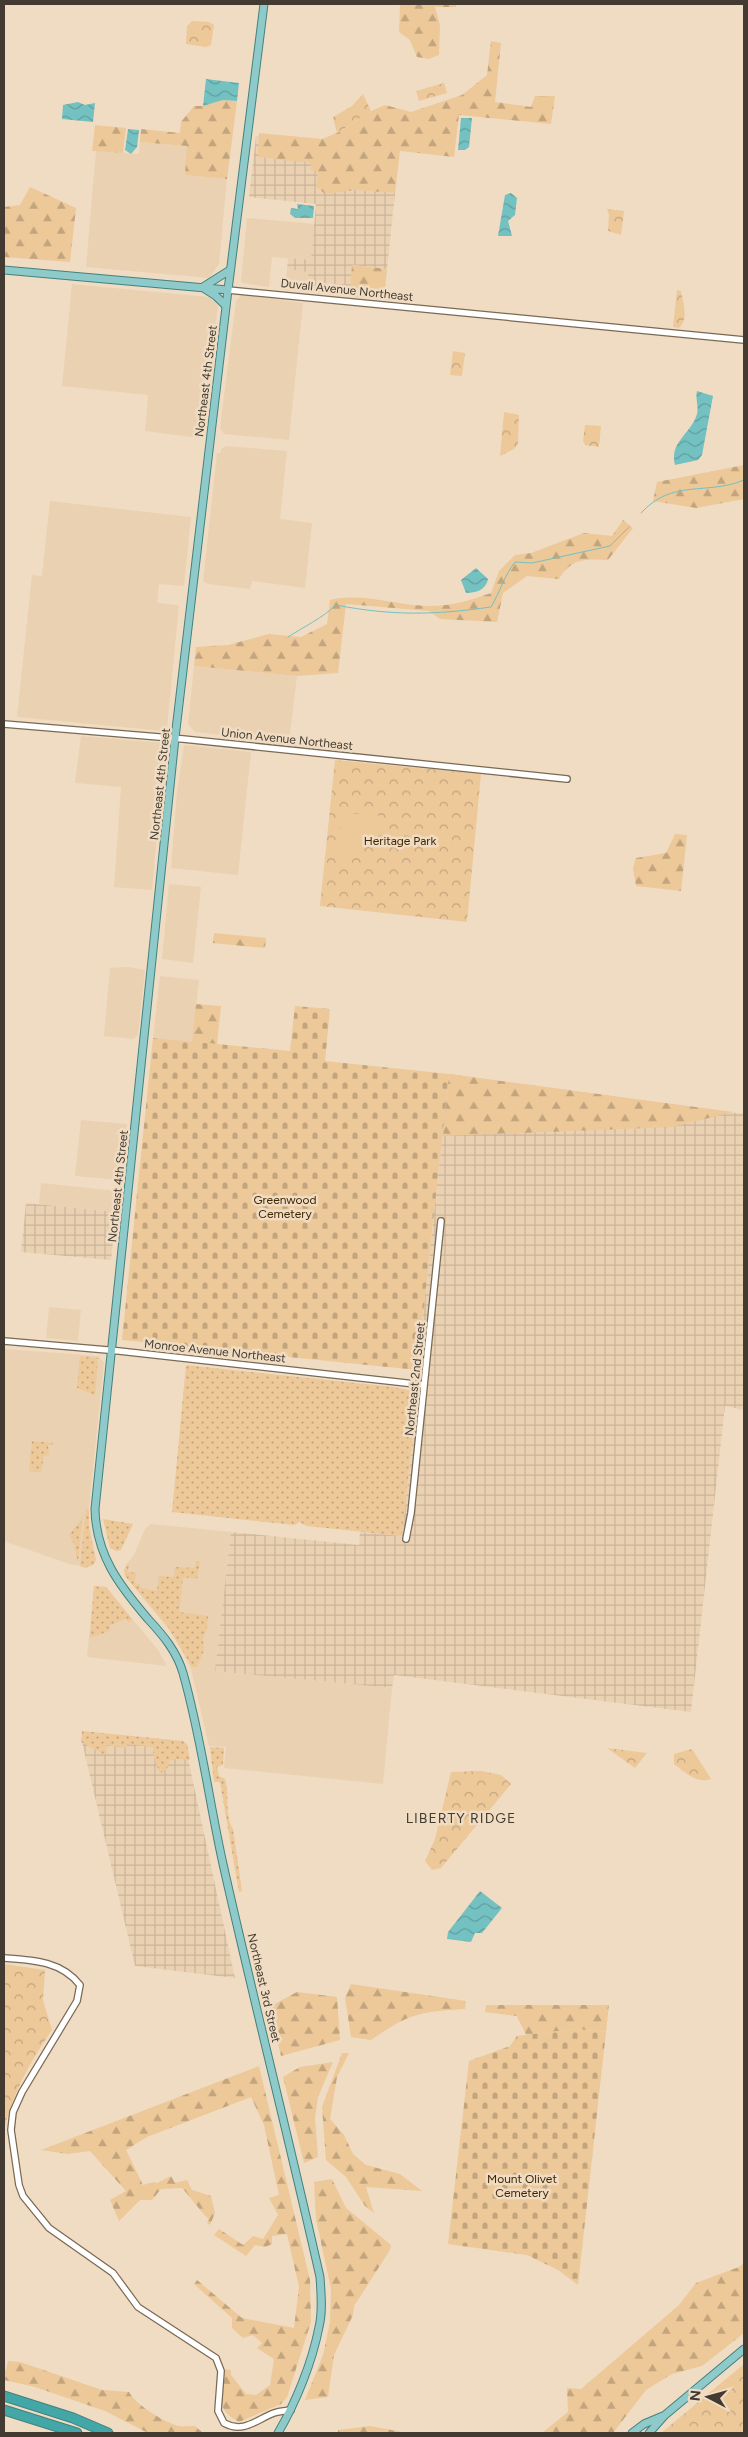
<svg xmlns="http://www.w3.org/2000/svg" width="748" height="2437" viewBox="0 0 748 2437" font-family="Figtree,sans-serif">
<defs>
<pattern id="industrial-grid" width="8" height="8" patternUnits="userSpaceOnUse" patternTransform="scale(1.25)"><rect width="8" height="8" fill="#ead1b2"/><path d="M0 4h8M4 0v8" fill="none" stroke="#cab49a"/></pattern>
<pattern id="grass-dots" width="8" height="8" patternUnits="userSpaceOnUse" patternTransform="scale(1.25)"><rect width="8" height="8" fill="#edc899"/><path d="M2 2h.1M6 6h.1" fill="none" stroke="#c2a47d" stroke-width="1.8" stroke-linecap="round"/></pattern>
<pattern id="forest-firs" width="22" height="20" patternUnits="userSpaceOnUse" patternTransform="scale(1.25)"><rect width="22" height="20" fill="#edc899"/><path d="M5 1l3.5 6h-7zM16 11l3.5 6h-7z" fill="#c2a47d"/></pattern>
<pattern id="cemetery-stones" width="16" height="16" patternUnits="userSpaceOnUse" patternTransform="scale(1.25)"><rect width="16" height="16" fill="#edc899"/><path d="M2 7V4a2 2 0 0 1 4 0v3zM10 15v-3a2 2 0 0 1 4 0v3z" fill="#c2a47d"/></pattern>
<pattern id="park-crowns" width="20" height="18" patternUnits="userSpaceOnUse" patternTransform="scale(1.25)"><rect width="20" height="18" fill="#edc899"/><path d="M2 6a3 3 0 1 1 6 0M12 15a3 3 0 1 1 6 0" fill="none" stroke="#c2a47d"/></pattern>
<pattern id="water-waves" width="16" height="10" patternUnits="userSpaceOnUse" patternTransform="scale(1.25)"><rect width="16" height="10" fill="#74c1c2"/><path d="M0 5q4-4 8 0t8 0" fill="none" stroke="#619e9e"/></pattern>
</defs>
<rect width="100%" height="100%" fill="#f0dcc3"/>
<path fill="#ead1b2" d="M140 142 188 146 186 175 227 179 219 264 209 278 86 267 96 151 139 154Z
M247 218 315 224 311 260 272 257 269 287 243 283 241 281Z
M287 269 308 271 306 292 285 290Z
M72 284 209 297 215 301 218 306 200 438 145 431 148 395 62 386Z
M242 294 303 303 289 440 224 434 220 428 236 301Z
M227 446 287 451 280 519 312 523 305 588 252 581 250 589 208 584 203 581 217 453H220L222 448Z
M50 501 191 517 184 586 159 584 157 603 179 605 167 728 164 731 17 717 32 575 42 576Z
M194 666 297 676 289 742 195 732 188 724Z
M81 736 164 743 165 747 152 890 114 887 121 787 75 783Z
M184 745 251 752 238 875 171 868 177 792Z
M169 884 201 887 193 963 162 959Z
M128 967 145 970 138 1035 133 1039 104 1036 110 968Z
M160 976 199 980 192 1042 153 1038Z
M81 1120 127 1124 120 1180 75 1176Z
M41 1183 118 1191 116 1212 39 1204Z
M49 1307 81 1310 78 1341 46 1338Z
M4 1349 99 1356 104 1363 88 1516 96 1560 88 1567 69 1564 4 1541Z
M151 1524 231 1532 215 1671 392 1688 383 1784 224 1768 226 1747 209 1746 191 1669 175 1637 125 1576V1566L134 1555 145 1529Z
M94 1586 106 1587 158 1650 167 1666 87 1657Z"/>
<path fill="url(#industrial-grid)" d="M256 136 321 142 317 186 395 193 387 269 352 265 349 296 306 292 308 272 287 269 288 258 311 260 316 204 249 197Z
M449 1074 744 1114V1410L725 1406 691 1712 394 1675 392 1688 215 1671 231 1532 359 1545 360 1532 402 1536 417 1392V1370Z
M26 1203 116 1212 111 1260 21 1252Z
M81 1738 186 1749 235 1978 135 1966Z"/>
<path fill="url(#grass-dots)" d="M80 1356 98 1358 95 1395 77 1388Z
M186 1365 394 1387 417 1392 402 1536 307 1526 299 1522 295 1525 172 1512Z
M32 1441 53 1443V1445H48L49 1455 44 1456 41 1472H33L32 1468 31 1472 29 1471Z
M86 1509H89V1530L96 1560 93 1565 85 1568 80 1566Z
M83 1512 78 1563 74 1544 69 1535 81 1520Z
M103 1519 133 1524 121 1550 116 1551 110 1548Z
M196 1561H200L197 1579 183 1577 179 1612 208 1616 207 1628 203 1639 204 1650 197 1667H192L166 1624 125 1576 124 1570 129 1563 128 1572 136 1573 135 1583 140 1584V1588L157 1591 159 1576 174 1577 175 1567 195 1568Z
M94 1586 106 1587 132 1619 129 1623 126 1619 110 1625V1631L90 1638Z
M82 1731 183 1741 187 1744 190 1760 177 1759 169 1761 167 1769 160 1774 153 1755V1747L127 1744 126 1748 107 1745 105 1755 81 1742Z
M210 1747 224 1748 223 1765 217 1767 219 1776 225 1779C230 1795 224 1814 233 1829L242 1891 239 1892 220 1782H214Z"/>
<path fill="url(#forest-firs)" d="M400 4H457L456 7H435L440 25 439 55 429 59 417 57 410 40 399 32Z
M491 41 501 43 495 102 531 107 535 96H555L551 124 459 115 454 157 400 151 395 193 355 190 325 194 316 186 318 172 311 170V163L258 157 259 133 322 139 337 133 371 111 385 105 411 112 462 95 487 75Z
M223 100 237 101 227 179 185 175 187 146 140 142 141 129 180 133 181 122 194 106H203Z
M95 125 126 128 123 153 92 151Z
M30 187 76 208 70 262 4 257V207L20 205Z
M352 265 387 269 384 300 349 296Z
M744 465V499L696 508 653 501 657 482Z
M623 520 633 528 608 560C585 559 572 558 559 579L527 576 503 593 497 622 440 619 429 611 346 604 338 673 297 676 194 666 196 647 228 645 269 634 301 637 327 624 330 600C363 592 397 606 430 606 452 606 471 600 491 593L499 571 515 555 531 553 584 533 612 536Z
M675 834 687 835 681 891 636 886 633 868 636 858 666 853Z
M214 933 266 938 265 948 213 943Z
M196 1004 221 1006 217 1044 192 1042Z
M449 1074 733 1112 672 1127 443 1136Z
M351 1984 466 2001 465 2009C419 2012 410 2013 371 2040L351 2037 345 1998Z
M297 1992 337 1997 340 2040 281 2056 269 2007Z
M486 2005H609L606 2032 576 2029 526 2035 517 2016 485 2012Z
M342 2053H349L337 2077 330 2119 344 2135 353 2154 366 2165 400 2174 422 2191 366 2187 374 2213 365 2206 346 2177 326 2160 322 2107Z
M333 2062 318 2097 315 2118 318 2157 304 2163 283 2077 300 2067Z
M259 2066 310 2280 311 2322 287 2397 281 2404 239 2422C214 2409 221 2394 224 2369L231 2370V2375L246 2394 256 2395 270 2385 274 2359 257 2348 262 2343 253 2335 243 2338 232 2328V2318L194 2284 197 2280 242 2318 294 2328 299 2287 287 2234 272 2236V2244L265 2247 255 2245 246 2256 214 2235 219 2229 243 2245 253 2236 263 2239 278 2215 269 2198 279 2195 264 2125 251 2097 147 2137 126 2150 143 2185 154 2182 157 2183 171 2176 175 2183 187 2180 192 2190 211 2196 215 2213 210 2225 207 2223 209 2219C204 2216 188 2194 182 2188L161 2189 152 2200H140L119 2221 110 2200 126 2191 90 2151 68 2154 41 2150Z
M332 2179 346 2208 391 2245 390 2250 354 2306 353 2315 334 2355 328 2397 305 2400 323 2355 330 2322 331 2289 316 2219 314 2182Z
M744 2263V2333L702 2366 672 2374 646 2390 613 2433H542L568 2412 567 2388 581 2389 679 2305 696 2283 739 2267Z
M8 2361 20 2362 102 2390 129 2392C136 2405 165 2423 179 2426 184 2427 190 2426 195 2426L203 2433H148L105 2411 35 2387 4 2380V2370H6Z
M370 2426 408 2433H338V2430Z"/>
<path fill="url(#cemetery-stones)" d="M295 1006 330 1009 325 1061 449 1074 417 1370 122 1340 153 1038 290 1051Z
M576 2029 606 2032 578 2285 558 2270 527 2255 448 2244 469 2061 510 2046 517 2036Z"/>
<path fill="url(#park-crowns)" d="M192 21 209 22 214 25 211 45 206 47 186 44 187 26Z
M444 83 447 93 419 101 416 91Z
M363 94 371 111 337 133 333 117 352 106Z
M607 209 624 211 621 235 608 231 609 215Z
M677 290 681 291C683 302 689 319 679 328L673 327Z
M453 351 465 353 462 376 450 375Z
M504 412 519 415 518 444 514 449 500 456Z
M585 425 601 426 599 447 585 445 583 441Z
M335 760 481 774 467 922 320 906Z
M607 1748 647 1753 635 1768Z
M692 1749 711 1779C696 1784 685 1772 674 1764V1754Z
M481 1771 501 1775 511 1784 441 1868 432 1870 425 1861 435 1839 451 1772Z
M4 1964 45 1970 43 2000 52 2030C30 2062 13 2092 4 2130Z
M744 2364V2433H661Z"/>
<path fill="#edc899" d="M345 813 384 816C377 843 367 853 338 852L341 815Z"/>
<path fill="url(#water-waves)" d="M206 79 239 83 237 101 223 100 203 106Z
M78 102 85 105 95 103 93 122 62 119 63 105Z
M461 118H472L469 147 465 150H458Z
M128 129 139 130 137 147 131 154 125 150Z
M511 193 517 198 515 215 508 221 512 236H498L505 195Z
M297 204 314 206 313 218H295L290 214 291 208 298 209Z
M697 391 713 396 702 455 698 460 675 465C669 442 691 434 697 414 699 406 695 399 697 391Z
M476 568 488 579C486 590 476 593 466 593L461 580Z
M480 1891 502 1908 482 1933H475L471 1942 447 1939 448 1932Z"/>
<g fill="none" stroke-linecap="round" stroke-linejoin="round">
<path stroke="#74c1c2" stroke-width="1" d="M641 513C673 478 706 496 744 480
M288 637C305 626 321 619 336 605 392 616 435 615 491 607 500 592 504 576 515 562L532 563 610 546 629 527"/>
<defs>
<path id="minor" d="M228 290 744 340
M4 724 183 739 567 779
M4 1341 119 1351 424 1385
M406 1539 411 1513 441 1221
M4 1958C33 1960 61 1961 80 1985L77 2001 22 2092 13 2112 11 2130 19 2185 23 2196 49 2228 113 2273 138 2307 216 2358 221 2371 218 2411 224 2423C244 2434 257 2419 274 2413 280 2411 286 2411 291 2410"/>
<path id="major" d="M264 4 228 290 175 738 95 1509C96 1555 119 1585 148 1619 163 1635 177 1652 183 1673 201 1736 209 1801 223 1864 254 2002 289 2139 320 2277 321 2293 323 2311 319 2327 312 2363 296 2402 278 2433
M4 270 228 290
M203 287 230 270
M205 289 216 296 226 306
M632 2433 644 2424 663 2416
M649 2433 665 2415 744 2349"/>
<path id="highway" d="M4 2396 73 2418 108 2433
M4 2410 77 2433"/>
</defs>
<use href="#minor" stroke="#7a6953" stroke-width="8"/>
<use href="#major" stroke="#43817e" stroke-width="9"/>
<use href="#highway" stroke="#43817e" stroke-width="11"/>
<use href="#minor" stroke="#fff" stroke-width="5.5"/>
<use href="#major" stroke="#8ecaca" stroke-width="7"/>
<use href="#highway" stroke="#43a6a7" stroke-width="9"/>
</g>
<g text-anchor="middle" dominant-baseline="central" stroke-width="5" stroke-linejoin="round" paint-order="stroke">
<g font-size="12" fill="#433b31" stroke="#f0dcc3">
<text transform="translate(347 290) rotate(6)">Duvall Avenue Northeast</text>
<text transform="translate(206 381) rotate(-83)">Northeast 4th Street</text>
<text transform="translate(287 739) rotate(6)">Union Avenue Northeast</text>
<text transform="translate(160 784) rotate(-84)">Northeast 4th Street</text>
<text transform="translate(118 1186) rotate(-84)">Northeast 4th Street</text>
<text transform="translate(215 1351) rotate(6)">Monroe Avenue Northeast</text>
<text transform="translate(415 1379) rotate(-84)">Northeast 2nd Street</text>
<text transform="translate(264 1988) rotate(77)">Northeast 3rd Street</text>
</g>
<g font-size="12" fill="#3f2600" stroke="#f0dcc3">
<text x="400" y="841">Heritage Park</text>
<text x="285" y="1200">Greenwood<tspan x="285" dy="14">Cemetery</tspan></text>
<text x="522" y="2179">Mount Olivet<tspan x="522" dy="14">Cemetery</tspan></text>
</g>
<g font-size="14" letter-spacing="1" fill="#433b31" stroke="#f0dcc3">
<text x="461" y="1818">LIBERTY RIDGE</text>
</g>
</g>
<rect width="748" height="2437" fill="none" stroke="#433b31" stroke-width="10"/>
<g transform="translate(708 2397) rotate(276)" stroke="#f0dcc3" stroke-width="4" paint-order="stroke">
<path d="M0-4L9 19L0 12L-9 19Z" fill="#433b31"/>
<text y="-8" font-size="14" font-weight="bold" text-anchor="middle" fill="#433b31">N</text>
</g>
</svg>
